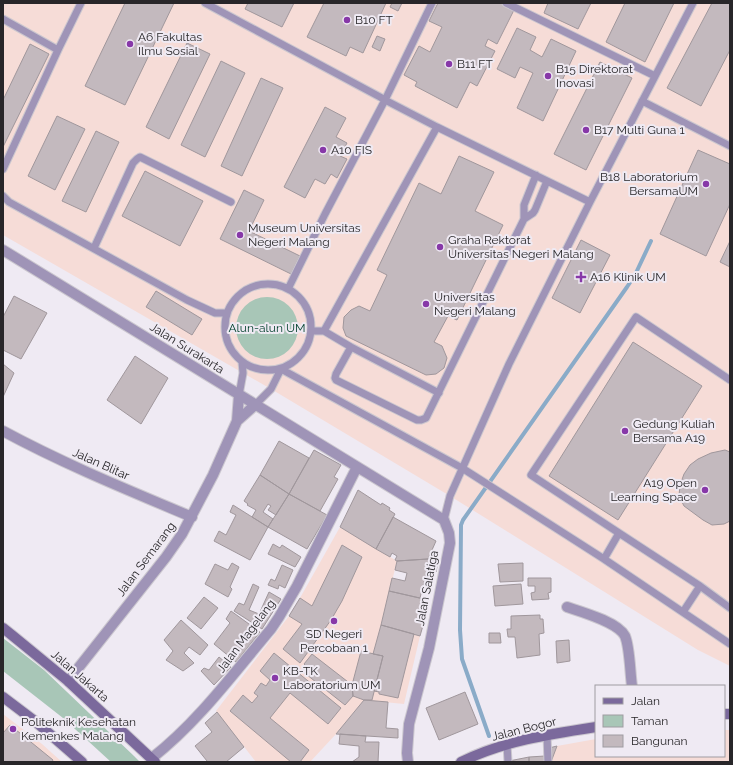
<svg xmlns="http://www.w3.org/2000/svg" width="733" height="765" viewBox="0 0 733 765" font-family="Raleway,sans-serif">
<rect width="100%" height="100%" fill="#efeaf3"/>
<path fill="#f6dcd7" d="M3 3H730V666L698 650 450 496 271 389 3 235Z
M340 527 397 561 381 625 420 636 404 704 364 700 336 734 310 762H256L216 711 289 616 300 598Z
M3 714 42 744 62 762H3Z
M724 730H730V762H551L557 746 596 739V756H724Z"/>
<path fill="#a8c6b7" d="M236 328a31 31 0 1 1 62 0a31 31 0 1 1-62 0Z
M3 638 44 670 134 756 140 762H111L63 718 3 671Z"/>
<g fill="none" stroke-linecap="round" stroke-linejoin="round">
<path stroke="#8aabc8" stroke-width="4" d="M489 736 462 659 460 630 461 525 463 520 627 287 635 275 651 241"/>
</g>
<path fill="#c3b9be" stroke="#a0979c" d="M125 3H174L125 105 85 86Z
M248 3H294L282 27 245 9Z
M324 3H386L363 53 350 47 346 56 307 37Z
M392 3H402L398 11 390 7Z
M438 3H501L514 10 497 44 488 39 485 46 495 51 477 86 470 82 457 108 415 86 417 82 404 75 419 46 430 52 442 27 429 21Z
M548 3H591L578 29 544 13Z
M625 3H674L645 62 606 42Z
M712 3H730V50L701 106 667 88Z
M517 28 536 37 530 50 542 57 551 39 576 51 543 121 517 108 533 73 520 67 515 78 497 69Z
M377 36 385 39 380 51 372 47Z
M187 43 210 54 169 139 146 127Z
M30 44 49 54 3 147V100Z
M221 61 245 73 205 157 181 145Z
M600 62 632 78 586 170 554 154Z
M261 78 283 88 242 176 221 166Z
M325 107 346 118 336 137 347 143 340 156 347 159 337 178 331 174 325 184 315 179 305 198 284 187Z
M57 116 85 129 55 190 28 176Z
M96 131 119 142 86 212 62 201Z
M698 150 730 164V204L706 256 660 234Z
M459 156 494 172 475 211 503 225 457 320 448 316 434 342 442 346 447 358 444 368 436 374 426 375 346 336 343 328 344 317 351 310 359 306 370 311 387 275 377 270 419 183 441 194Z
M145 171 203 201 180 246 122 216Z
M244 190 264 200 249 231 300 256 291 274 220 239Z
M581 240 610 255 580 313 552 298Z
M730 241V267L720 262Z
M156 291 202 319 192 335 146 307Z
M14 296 47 313 21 359 3 350V317Z
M633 342 702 386 618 520 549 476Z
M135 356 168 378 141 424 107 400Z
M3 364 14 373 3 397Z
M279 441 309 458 289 494 260 475Z
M314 450 341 465 334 477 338 479 320 511 289 494Z
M725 450 730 452V521L724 524 712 525 703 520 684 506 679 496 680 485 684 474 690 465 698 459 711 453Z
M260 475 289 494 276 515 268 510 271 506 268 504 263 512 273 519 268 527 252 517 256 510 247 505 248 504 244 501Z
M358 490 381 505 382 503 390 508 389 510 395 514 376 549 340 527Z
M289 494 327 515 307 549 268 527Z
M233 505 268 527 250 560 214 541 219 531 226 535 236 515 230 512Z
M393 517 436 541 428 559 397 561 395 560 397 556 392 553 390 557 376 549Z
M273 544 280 548 282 545 301 557 295 567 268 554Z
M342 545 362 557 342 601 331 620 300 663 283 649 302 624 289 616 300 598 312 606Z
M428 559 438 561 436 572 427 570 420 598 389 591 392 578 405 581 407 573 395 570 397 561Z
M232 563 239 567 230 587 232 589 228 597 205 584 215 564 228 570Z
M523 563V581L500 582 498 564Z
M282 565 293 570 285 588 279 585 278 589 268 585 271 579 275 581Z
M528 578H551V592L548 593 549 599 532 600 531 593 535 592V586H528Z
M253 584 259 587 249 610 259 614 269 592 281 599 262 629 234 611 239 603 244 605Z
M521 584 523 604 495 606 493 586Z
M389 591 428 600 427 606 424 605 422 614 420 613 418 621 424 622 420 636 381 625Z
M204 597 218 608 201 629 187 618Z
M231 611 260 632 236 662 214 644 230 623 226 619Z
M540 615V619H543L544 633 539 634 540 655 517 658 515 637H508L507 629H511V616Z
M181 620 208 645 200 655 189 647 184 653 194 663 183 671 166 660 173 651 164 640Z
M381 625 414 634 398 698 379 694V692L374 691 383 656 373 654Z
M489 633H500L501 643H489Z
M569 640 570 661 557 663 556 641Z
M361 651 383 656 372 700H364L353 696 352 685Z
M274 653 341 708 328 724 290 693 270 718 309 750 300 762H291L230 711 243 695 252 703 258 696 254 693 261 683 266 686 270 680 260 671Z
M312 654 352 685 353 696 345 705 302 671 306 666 304 664Z
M219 657 231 667 214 685 201 671 204 668 209 670Z
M465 692 478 724 439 740 426 708Z
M364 700 388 702 386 728 398 729V738L336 734Z
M217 712 244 747 226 762H206L207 761 195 746 212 732 205 723Z
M10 725 53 760 52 762H3V733Z
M340 734 366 736 365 742H379L378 762H352L359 757V746L339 744Z
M557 746 551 762 549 748Z
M545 756 546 762H529V757Z
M529 757V762H509V761Z"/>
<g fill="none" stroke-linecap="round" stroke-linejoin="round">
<defs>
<path id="lane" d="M205 3 380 97 385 100 437 127 590 202
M506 3 655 76
M3 19 58 50
M642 101 730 146
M3 169 58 50 81 3
M3 196 9 202 187 300 215 313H227
M524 219V205L536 175
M94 248 133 163 137 159 140 157 231 202
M225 327a43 43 0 1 1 86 0a43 43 0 1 1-86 0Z
M288 289 325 214 385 100 432 3
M311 331H324L351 347 439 393
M324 331 437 127
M351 347 336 374 335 378 336 380 417 420H421L426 418 524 219 533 213 535 210 547 181
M239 395 243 373 242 362
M255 405 271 389 281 369 462 468 604 559 730 644
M444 520 450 496 509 364 590 202 693 3
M619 533 700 586 683 612
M604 559 619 533 531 475 636 317 730 380
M700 586 730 608
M547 735 548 762
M507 744 508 762"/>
<path id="street" d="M3 250 444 520 449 533 450 543 429 648 409 724 407 753 408 762
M237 421 255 405
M3 431C64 464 128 490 192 517
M567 607C582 612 618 622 625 636 630 648 630 673 632 686
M68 681 166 557 182 534 213 475 237 421 239 395
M152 758C198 722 233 674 271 629L279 617 297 586 357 467"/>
<path id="secondary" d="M3 628 13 636 68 681 155 762
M3 697 36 722 82 762
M724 714H730
M461 762C503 741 550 734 596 727"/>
</defs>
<use href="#lane" stroke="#cbc7cf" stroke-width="9"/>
<use href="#street" stroke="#cbc7cf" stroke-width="12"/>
<use href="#secondary" stroke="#cbc7cf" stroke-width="12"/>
<use href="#lane" stroke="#9f94b7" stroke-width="7"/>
<use href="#street" stroke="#9f94b7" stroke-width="10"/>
<use href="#secondary" stroke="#7b699c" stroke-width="10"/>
</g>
<g fill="#8738a8" stroke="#efeaf3" stroke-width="1.5">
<circle cx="347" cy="20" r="4"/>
<circle cx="130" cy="44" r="4"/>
<circle cx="449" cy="64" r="4"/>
<circle cx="548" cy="76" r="4"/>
<circle cx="586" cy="130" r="4"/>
<circle cx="323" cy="150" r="4"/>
<circle cx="706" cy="184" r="4"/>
<circle cx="240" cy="235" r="4"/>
<circle cx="440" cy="247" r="4"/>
<path d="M579 271h4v4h4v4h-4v4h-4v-4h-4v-4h4z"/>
<circle cx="426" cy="304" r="4"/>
<circle cx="625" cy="431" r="4"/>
<circle cx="705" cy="490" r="4"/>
<circle cx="334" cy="621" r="4"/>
<circle cx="275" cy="678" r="4"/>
<circle cx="13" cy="729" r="4"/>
</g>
<g text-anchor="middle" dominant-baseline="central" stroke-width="4" stroke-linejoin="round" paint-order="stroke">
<g font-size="12" fill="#282629" stroke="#efeaf3" text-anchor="start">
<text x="355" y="20">B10 FT</text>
<text x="138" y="37">A6 Fakultas<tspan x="138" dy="14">Ilmu Sosial</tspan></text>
<text x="457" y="64">B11 FT</text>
<text x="556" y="69">B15 Direktorat<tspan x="556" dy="14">Inovasi</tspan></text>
<text x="594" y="130">B17 Multi Guna 1</text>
<text x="331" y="150">A10 FIS</text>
<text x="698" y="177" text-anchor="end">B18 Laboratorium<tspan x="698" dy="14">BersamaUM</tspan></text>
<text x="248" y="228">Museum Universitas<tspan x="248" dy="14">Negeri Malang</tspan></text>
<text x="448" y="240">Graha Rektorat<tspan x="448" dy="14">Universitas Negeri Malang</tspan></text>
<text x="590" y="277">A16 Klinik UM</text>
<text x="434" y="297">Universitas<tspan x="434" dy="14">Negeri Malang</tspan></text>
<text x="633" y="424">Gedung Kuliah<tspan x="633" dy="14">Bersama A19</tspan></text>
<text x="697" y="483" text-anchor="end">A19 Open<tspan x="697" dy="14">Learning Space</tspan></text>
<text x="334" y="634" text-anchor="middle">SD Negeri<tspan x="334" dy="14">Percobaan 1</tspan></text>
<text x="283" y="671">KB-TK<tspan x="283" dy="14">Laboratorium UM</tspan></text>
<text x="21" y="722">Politeknik Kesehatan<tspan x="21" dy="14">Kemenkes Malang</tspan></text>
</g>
<g font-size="12" fill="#04422e" stroke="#efeaf3">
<text x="267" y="328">Alun-alun UM</text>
</g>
<g font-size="12" fill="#282629" stroke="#efeaf3">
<text transform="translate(187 348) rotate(32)">Jalan Surakarta</text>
<text transform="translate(101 464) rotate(24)">Jalan Blitar</text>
<text transform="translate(146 559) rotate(-53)">Jalan Semarang</text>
<text transform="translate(427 588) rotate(-79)">Jalan Salatiga</text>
<text transform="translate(246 636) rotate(-53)">Jalan Magelang</text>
<text transform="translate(80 676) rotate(41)">Jalan Jakarta</text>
<text transform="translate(524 729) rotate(-14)">Jalan Bogor</text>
</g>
</g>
<rect width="733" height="765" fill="none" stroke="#282629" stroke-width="8"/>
<rect x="595" y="685" width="130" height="72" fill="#efeaf3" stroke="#9f9ca2"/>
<rect x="603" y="698" width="20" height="6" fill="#7b699c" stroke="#9f9ca2"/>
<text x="631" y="705" font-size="12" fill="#282629">Jalan</text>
<rect x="603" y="715" width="20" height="12" fill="#a8c6b7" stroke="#9f9ca2"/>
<text x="631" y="725" font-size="12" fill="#282629">Taman</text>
<rect x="603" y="735" width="20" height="12" fill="#c3b9be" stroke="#9f9ca2"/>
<text x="631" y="745" font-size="12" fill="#282629">Bangunan</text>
</svg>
